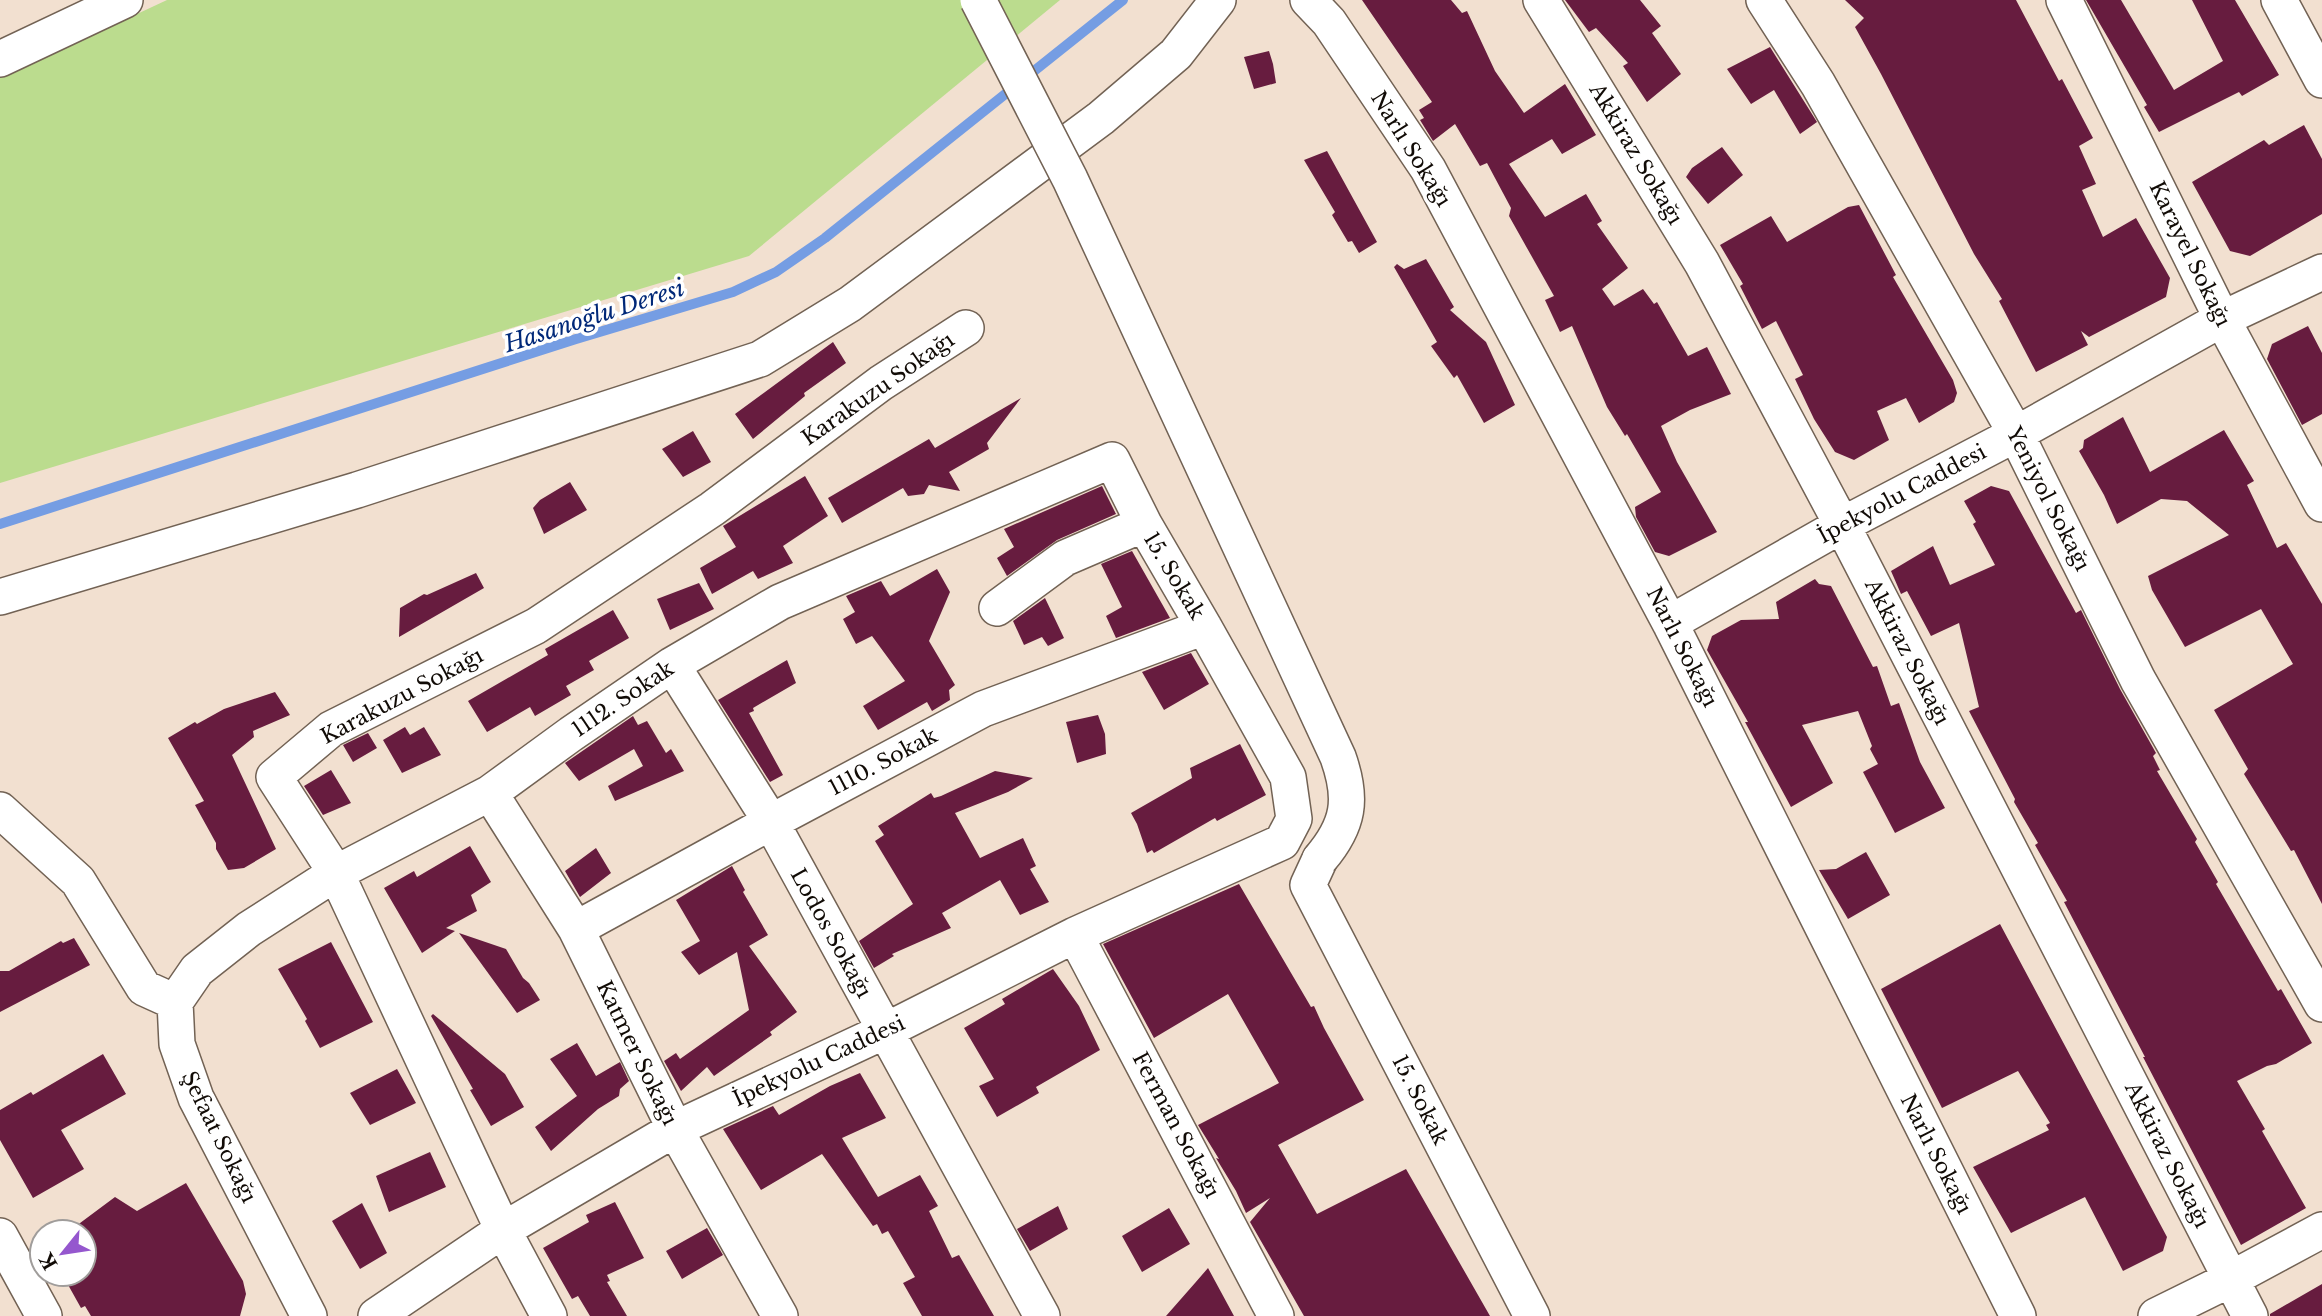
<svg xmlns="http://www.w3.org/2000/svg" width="2322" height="1316" viewBox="0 0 2322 1316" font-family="'Libre Baskerville',serif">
<rect width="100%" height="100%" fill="#f2e0d0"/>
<path fill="#bbdc8e" d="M167 0H1060L749 256 0 483V78Z"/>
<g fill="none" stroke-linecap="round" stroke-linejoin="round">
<path stroke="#759de3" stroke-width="10" d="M0 524 576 339 733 292 776 272 825 238 1123 0"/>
</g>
<path fill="#671c3f" d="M1362 0H1451L1462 13 1467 11 1495 71 1524 113 1565 84 1596 135 1562 154 1552 139 1509 164 1545 217 1586 194 1602 221 1597 224 1628 268 1602 289 1614 306 1643 289 1654 304 1657 302 1688 356 1707 347 1731 394 1690 410 1661 426 1677 462 1717 532 1669 556 1655 552 1636 517 1635 507 1661 492 1627 434 1625 436 1607 407 1572 326 1560 332 1545 300 1554 296 1509 216 1511 208 1487 163 1480 166 1455 124 1433 141 1420 120 1424 118 1419 110 1432 102Z
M1565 0H1640L1661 26 1652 33 1681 74 1647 102 1623 66 1628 63 1596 28 1589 32Z
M1845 0H2016L2059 81 2062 79 2093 138 2079 146 2096 184 2082 190 2103 237 2136 218 2170 278 2166 297 2089 337 2081 331 2088 345 2036 372 1999 301 2002 299 1974 254 1881 74 1855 27 1864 18Z
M2086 0H2121L2174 90 2223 61 2192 0H2235L2279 75 2242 96 2239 92 2159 132 2144 107 2147 105Z
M1770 47 1817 122 1800 134 1774 90 1751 104 1727 69Z
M1269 51 1273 64 1276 83 1254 89 1244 57Z
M2304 125 2322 159V214L2250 256 2230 251 2192 182 2264 140 2269 145Z
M1722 147 1743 175 1708 204 1686 177 1692 168Z
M1327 151 1377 242 1359 253 1352 241 1348 242 1332 215 1335 212 1304 160Z
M1859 205 1896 275 1893 277 1953 380 1957 393 1954 402 1919 423 1906 398 1877 411 1889 440 1854 460 1835 452 1814 419 1795 379 1803 375 1776 321 1762 329 1740 286 1743 284 1720 245 1771 216 1787 242 1848 207Z
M1426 259 1454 307 1450 310 1486 342 1515 405 1484 423 1457 375 1454 378 1431 346 1437 342 1394 267 1397 264 1404 269Z
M2308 326 2322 353V414L2302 425 2267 359 2272 344Z
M833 342 846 363 804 393 805 396 753 439 735 414Z
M1021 398 987 443 989 449 949 472 960 491 929 485 924 494 908 496 903 488 842 523 828 498 929 439 935 448Z
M2123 417 2150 472 2224 430 2254 481 2247 485 2277 548 2286 543 2322 604V904L2294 850 2291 851 2244 774 2248 769 2214 710 2293 664 2261 609 2185 647 2152 590 2148 576 2229 535 2187 501 2161 499 2117 524 2104 495 2079 451 2083 448 2084 440Z
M693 431 711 462 683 477 662 449Z
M805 476 828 516 783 546 793 563 758 579 753 571 712 594 700 568 736 547 723 526Z
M570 482 587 510 544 534 533 508 540 500Z
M1102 486 1116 514 1057 540 1007 576 997 558 1014 547 1004 529Z
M1991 486 2009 491 2076 613 2081 610 2120 689 2156 753 2153 756 2160 770 2157 771 2197 839 2195 842 2218 882 2216 884 2278 991 2281 989 2312 1043 2276 1064 2267 1066 2237 1081 2265 1129 2262 1131 2306 1208 2241 1245 2143 1057H2145L2064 902 2067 901 2035 845 2038 843 2014 802 2015 799 1969 711 1979 707 1959 623 1931 636 1907 591 1901 594 1891 571 1933 546 1950 585 1995 565 1973 524 1976 522 1964 501Z
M1132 551 1170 618 1116 638 1106 616 1122 607 1101 564Z
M937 569 950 592 929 641 955 685 949 690 950 700 932 711 927 702 878 730 863 706 905 681 872 636 856 644 843 619 855 612 846 596 881 581 890 596Z
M476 573 484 588 399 637 400 608 424 594 427 595Z
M1815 579 1819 584 1831 586 1873 667 1877 666 1891 706 1899 703 1920 762 1945 808 1895 833 1863 772 1878 764 1870 749 1872 746 1858 711 1802 725 1833 783 1791 807 1745 722H1748L1707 650 1712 636 1741 620 1779 619 1776 602Z
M699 583 714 609 670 630 657 599Z
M1045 598 1064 638 1048 646 1042 637 1024 645 1013 621Z
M613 610 629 638 589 661 594 670 566 686 571 695 535 716 530 707 487 732 468 701 548 655 545 649Z
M1191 653 1209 684 1164 710 1142 672Z
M787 660 796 683 753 708 754 711 749 713 783 775 770 782 718 700Z
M275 692 290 715 253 731 254 737 232 755 276 849 244 868 228 870 216 849V843L195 805 204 801 168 738 195 722 197 724 224 709Z
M1098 715 1105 734 1106 754 1077 763 1066 722Z
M633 716 638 725 647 721 666 753 671 749 684 771 615 801 608 786 643 766 634 749 579 781 565 763Z
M405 727 410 735 424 727 441 755 402 773 383 740Z
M368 733 377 748 353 762 343 745Z
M1240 744 1266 795 1217 821 1215 818 1154 853 1152 850 1147 853 1137 824 1131 813 1192 778 1190 768Z
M331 770 351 803 323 815 304 786Z
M995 771 1033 778 1008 792 955 813 980 858 1023 838 1036 866 1030 869 1049 902 1020 915 1000 880 942 913 951 928 892 954 894 956 874 968 859 941 913 904 875 841 884 835 878 826 931 793 934 798 941 796Z
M470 846 491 882 471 895 477 911 446 928 455 931 422 953 384 888 414 871 417 877Z
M596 848 611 873 580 897 565 871Z
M1866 852 1890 895 1848 919 1819 870 1836 869Z
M732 866 745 890 743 892 768 935 749 946 797 1012 770 1032 772 1035 714 1076 707 1067 681 1091 664 1061 676 1053 680 1059 749 1010 737 952 699 975 681 952 700 941 676 900Z
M1239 884 1311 1007 1314 1006 1324 1028 1364 1100 1278 1145 1317 1214 1406 1169 1490 1316H1304L1250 1222 1270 1198 1246 1213 1236 1191 1216 1158 1219 1159 1198 1125 1279 1083 1228 994 1154 1038 1103 944Z
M2000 924 2167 1237 2163 1251 2123 1271 2085 1197 2011 1233 1973 1167 2049 1130 2046 1125 2050 1123 2018 1071 1942 1108 1881 989Z
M459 933 506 949 523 978 529 983 540 1000 517 1013Z
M74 938 90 965 0 1012V971H9L61 941 63 943Z
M331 942 373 1022 320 1048 305 1021 307 1019 278 969Z
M1053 969 1079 1006 1100 1050 1036 1087 1039 1093 997 1117 979 1086 994 1079 964 1028 1005 1004 1002 999Z
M433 1014 505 1074 524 1107 491 1126 470 1090 473 1089 431 1016Z
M577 1043 596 1076 620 1062 629 1081 620 1089 619 1096 598 1109 551 1151 535 1127 577 1096 550 1059Z
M103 1054 126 1094 61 1130 84 1169 33 1198 0 1140V1110L31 1092 33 1095Z
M397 1069 416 1103 370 1125 350 1093Z
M860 1073 886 1118 842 1138 878 1197 920 1175 938 1206 929 1211 952 1258 959 1255 994 1316H922L903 1283 915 1277 888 1231 882 1234 877 1224 873 1226 822 1154 761 1190 723 1129 773 1106 779 1115 830 1086Z
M430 1152 446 1187 389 1212 376 1176Z
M186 1183 243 1281 246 1294 240 1316H91L85 1306 81 1308 62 1274H84V1232H68L115 1197 137 1211Z
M615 1202 644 1258 607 1275 610 1281 607 1282 627 1316H590L578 1296 572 1299 543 1248 589 1222 586 1215Z
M362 1203 387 1253 360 1269 332 1221Z
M1058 1206 1068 1229 1030 1251 1017 1229Z
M1169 1208 1190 1244 1142 1272 1122 1236Z
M707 1228 723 1255 682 1279 666 1251Z
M1208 1268 1234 1316H1166L1195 1283Z
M2322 1284V1316H2270V1314Z"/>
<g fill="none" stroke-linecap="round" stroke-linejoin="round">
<defs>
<path id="minor" d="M1308 0 1329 22 1428 169 1670 623 2018 1316
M1541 0 1702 263 1842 525 2250 1316
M1764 0 1818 84 2016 434 2138 680 2322 1004
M2064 0 2222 319 2322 504
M2279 0 2322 80
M0 59 125 0
M0 597 357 490 760 359 850 304 1101 118 1176 54 1218 0
M997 608 1065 558 1144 524
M1670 623 1842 525 2016 434 2222 319 2322 272
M672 665 771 822 1042 1316
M490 793 576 929 675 1129 780 1316
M0 810 78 881 144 988 175 1002
M1320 859 1308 885 1532 1316
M576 929 771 822 983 709 1204 627
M1075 935 1276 1316
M175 1002 197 970 249 929 336 873 490 793 571 734 672 665 780 602 1112 460 1144 524 1204 627 1288 777 1294 819 1282 842 1075 935 885 1031 675 1129 503 1230 376 1316
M175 1002 177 1044 196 1098 309 1316
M0 1236 44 1316
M549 1316 503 1230 336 873 274 777 331 729 536 626 712 509 881 383 966 328
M2156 1316 2231 1279 2322 1230"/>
</defs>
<use href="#minor" stroke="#726254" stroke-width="38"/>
<use href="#minor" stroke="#fff" stroke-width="35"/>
<defs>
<path id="minor-bridge" d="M978 0 1070 179 1338 757C1353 799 1349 825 1320 859"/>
</defs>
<use href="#minor-bridge" stroke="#726254" stroke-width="38" stroke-linecap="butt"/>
<use href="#minor-bridge" stroke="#fff" stroke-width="35"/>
</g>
<g text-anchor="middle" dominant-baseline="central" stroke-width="7" stroke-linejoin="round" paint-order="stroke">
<g font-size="21" fill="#110b06" stroke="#fff">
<text transform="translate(1411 149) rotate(58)">Narlı Sokağı</text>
<text transform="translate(1636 154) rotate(59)">Akkiraz Sokağı</text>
<text transform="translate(2190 254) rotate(64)">Karayel Sokağı</text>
<text transform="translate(878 389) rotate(-35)">Karakuzu Sokağı</text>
<text transform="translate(1902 494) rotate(-28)">İpekyolu Caddesi</text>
<text transform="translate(2048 499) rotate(63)">Yeniyol Sokağı</text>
<text transform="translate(1174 576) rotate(59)">15. Sokak</text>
<text transform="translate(1682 647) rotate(63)">Narlı Sokağı</text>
<text transform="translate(1907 652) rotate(63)">Akkiraz Sokağı</text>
<text transform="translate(402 696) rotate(-28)">Karakuzu Sokağı</text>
<text transform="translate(623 699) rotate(-34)">1112. Sokak</text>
<text transform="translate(883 762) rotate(-28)">1110. Sokak</text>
<text transform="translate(831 933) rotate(61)">Lodos Sokağı</text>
<text transform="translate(637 1053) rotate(64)">Katmer Sokağı</text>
<text transform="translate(819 1061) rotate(-25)">İpekyolu Caddesi</text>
<text transform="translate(1420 1100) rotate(63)">15. Sokak</text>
<text transform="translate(1176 1125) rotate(62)">Ferman Sokağı</text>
<text transform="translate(219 1137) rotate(64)">Şefaat Sokağı</text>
<text transform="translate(1936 1154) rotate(63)">Narlı Sokağı</text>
<text transform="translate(2167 1155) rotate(63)">Akkiraz Sokağı</text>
</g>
<g font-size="23" font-style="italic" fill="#002878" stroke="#fff">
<text transform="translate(594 316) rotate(-18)">Hasanoğlu Deresi</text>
</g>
</g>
<g transform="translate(63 1253) rotate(240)"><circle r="33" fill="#ffffff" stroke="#a09d9b" stroke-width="2"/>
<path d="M0-5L12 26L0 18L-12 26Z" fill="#9557ce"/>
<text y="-10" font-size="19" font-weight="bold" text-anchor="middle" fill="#110b06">K</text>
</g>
</svg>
